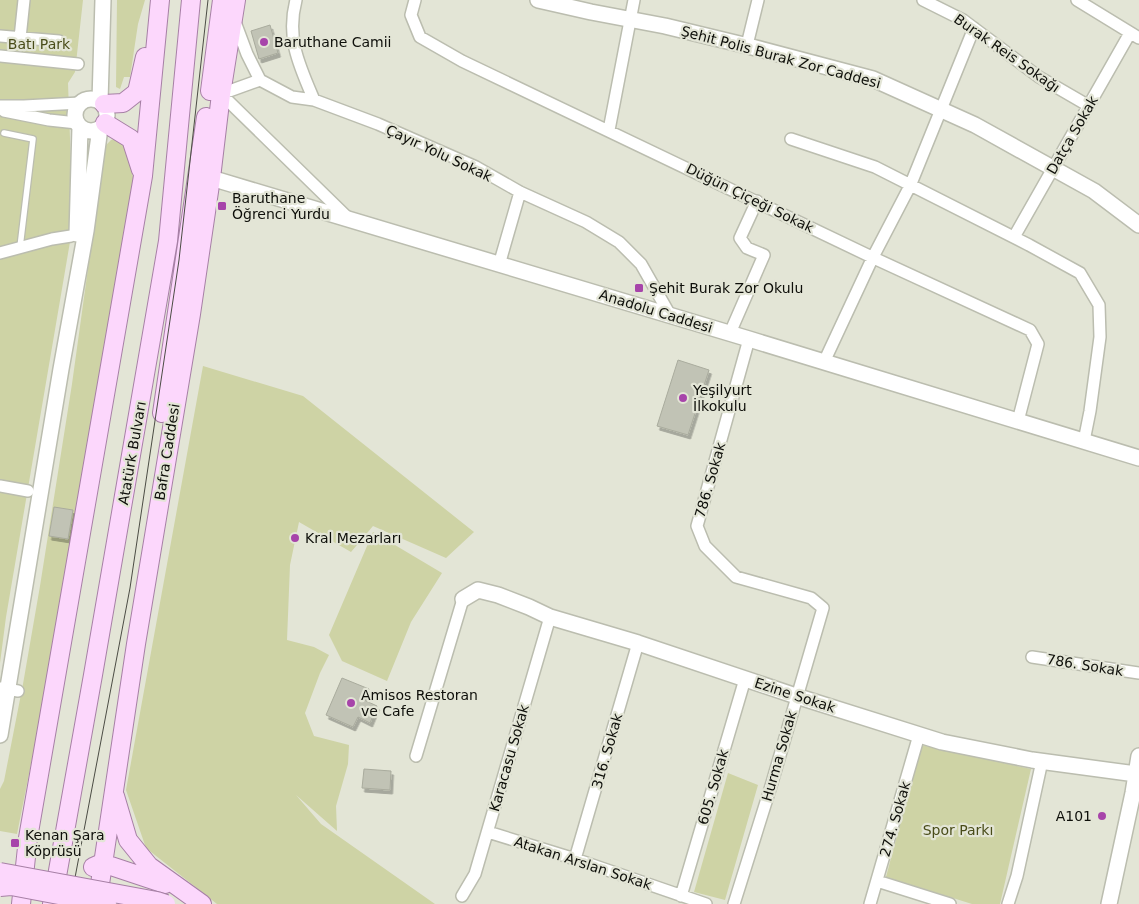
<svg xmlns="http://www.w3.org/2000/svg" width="1139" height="904" viewBox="0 0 1139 904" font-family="'DejaVu Sans',sans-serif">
<defs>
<filter id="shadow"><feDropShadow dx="2.5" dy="4" stdDeviation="0" flood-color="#0004"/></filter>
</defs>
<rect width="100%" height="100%" fill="#e3e5d6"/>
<path fill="#ced3a5" d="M0 0H83L75 72 68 83 71 166V236L6 617 0 663Z
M117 0H145L138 24 130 77H124L120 89 116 87Z
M118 138 123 142 134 180 70 569 17 834 0 831V789L4 781 23 684 40 586 72 384 105 146 111 140Z
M203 366 303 396 474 532 446 558 373 526 351 552 299 522 290 565 287 640 314 647 329 655 320 673 305 713 314 736 349 745 348 764 336 806 337 831 296 795 321 824 435 904H217L146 848 126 790Z
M373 532 442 573 411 622 387 681 342 661 329 635Z
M921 745 1031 769 1000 904H972L886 877Z
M728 773 758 785 725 900 694 892Z"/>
<path fill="#c1c3b5" stroke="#a9ab9d" filter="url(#shadow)" d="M270 25 278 53 259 59 251 31Z
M678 360 709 370 688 435 657 426Z
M54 507 73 510 68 539 49 536Z
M342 678 369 689 364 700 377 706 370 723 358 717 353 727 326 715Z
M364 769 391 771 390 790 362 788Z"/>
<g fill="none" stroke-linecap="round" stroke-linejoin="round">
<defs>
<path id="lane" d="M4 133 33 139 20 247"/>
<path id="street" d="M296 0C286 38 299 65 314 100
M415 0 411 15 420 37 462 61 878 260 1030 330 1038 344 1018 421
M923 0 963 20 1039 77 1089 106
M1077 0 1139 38
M235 22 247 54 260 80 292 97 314 100 378 124 476 167 520 192 586 222 619 242 641 264 670 315
M0 36 59 41
M20 38 24 0
M747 45 758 0
M0 56 78 64
M221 94 349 219
M221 94 260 80
M0 106H24L80 103
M4 111 49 120 77 123
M609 130 634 0
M791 139 875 167 1029 245 1080 273 1099 305 1100 337 1090 411 1084 441
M1014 237 1130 33
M0 253 52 239 71 236
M499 265 520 192
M730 333 764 255 747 248 740 238 757 201
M824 362 873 257 910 186 974 28
M0 486 28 491
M1032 657 1139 673
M0 688 18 691
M416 756 463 599
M488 832 575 859 706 904
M575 859 638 643
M877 881 950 904
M462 896 475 874 550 617
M681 896 745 679
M734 904 771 786 823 608 811 598 736 577 705 546 697 526 749 339
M870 904 919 735
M1008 904 1017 876 1042 761"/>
<path id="secondary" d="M538 0 591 12 665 26 752 47 873 79 975 125 1094 191 1139 225
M75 115a16 16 0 1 1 32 0a16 16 0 1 1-32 0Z
M100 101 103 0
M211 178 749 339 1139 458
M77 234 80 127
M463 599 478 590 498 595 529 607 550 617 638 643 796 696 942 742 1032 760 1136 774
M0 735 61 369 86 231 100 128
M1109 904 1133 793 1139 756"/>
<path id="primary" d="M210 91 222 0
M104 104 123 103 137 92 145 57
M105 123 131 139 141 170
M162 413 206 117
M115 796 128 840 149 866 202 904
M93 867 102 863 165 884
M21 904 28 838 143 176 160 0
M52 904 93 675 168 241 191 0
M97 904 136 644 191 314 211 178 221 94 236 0"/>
</defs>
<use href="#lane" stroke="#bbbdaf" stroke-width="8"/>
<use href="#street" stroke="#bbbdaf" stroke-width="14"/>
<use href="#secondary" stroke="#bbbdaf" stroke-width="18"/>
<use href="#primary" stroke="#a780a6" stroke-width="20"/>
<use href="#lane" stroke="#fff" stroke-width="5.5"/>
<use href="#street" stroke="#fff" stroke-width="11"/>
<use href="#secondary" stroke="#fff" stroke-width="15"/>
<use href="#primary" stroke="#fcd7fc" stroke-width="18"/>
<path stroke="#4b4c44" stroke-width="1" d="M70 904 130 588 179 260 208 0"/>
<defs>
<path id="primary-bridge" d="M0 872 157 901 166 904
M0 887 11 886 107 904"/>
</defs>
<use href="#primary-bridge" stroke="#a780a6" stroke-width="20" stroke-linecap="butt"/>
<use href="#primary-bridge" stroke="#fcd7fc" stroke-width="18"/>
</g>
<g fill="#a744aa" stroke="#e3e5d6" stroke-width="2">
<circle cx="264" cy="42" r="5"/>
<rect x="217" y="201" width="10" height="10" rx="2.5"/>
<rect x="634" y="283" width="10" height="10" rx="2.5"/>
<circle cx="683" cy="398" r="5"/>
<circle cx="295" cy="538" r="5"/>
<circle cx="351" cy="703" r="5"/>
<circle cx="1102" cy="816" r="5"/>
<rect x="10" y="838" width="10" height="10" rx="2.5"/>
</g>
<g text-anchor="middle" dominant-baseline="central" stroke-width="4.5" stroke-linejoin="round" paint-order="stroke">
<g font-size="14" fill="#0e0f0a" stroke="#e3e5d6" text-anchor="start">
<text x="274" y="42">Baruthane Camii</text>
<text x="232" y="198">Baruthane<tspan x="232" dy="16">Öğrenci Yurdu</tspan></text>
<text x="649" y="288">Şehit Burak Zor Okulu</text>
<text x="693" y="390">Yeşilyurt<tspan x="693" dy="16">İlkokulu</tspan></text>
<text x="305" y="538">Kral Mezarları</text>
<text x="361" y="695">Amisos Restoran<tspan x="361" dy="16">ve Cafe</tspan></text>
<text x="1092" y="816" text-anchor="end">A101</text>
<text x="25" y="835">Kenan Şara<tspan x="25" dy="16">Köprüsü</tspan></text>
</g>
<g font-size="14" fill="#494c19" stroke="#e3e5d6">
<text x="39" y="44">Batı Park</text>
<text x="958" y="830">Spor Parkı</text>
</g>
<g font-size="14" fill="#0e0f0a" stroke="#e3e5d6">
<text transform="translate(1007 53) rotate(35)">Burak Reis Sokağı</text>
<text transform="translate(781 57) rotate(15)">Şehit Polis Burak Zor Caddesi</text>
<text transform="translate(1072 135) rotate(-60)">Datça Sokak</text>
<text transform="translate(439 153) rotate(25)">Çayır Yolu Sokak</text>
<text transform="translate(750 198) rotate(26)">Düğün Çiçeği Sokak</text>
<text transform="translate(656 311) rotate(17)">Anadolu Caddesi</text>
<text transform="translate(167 452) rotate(-81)">Bafra Caddesi</text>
<text transform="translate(132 453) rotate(-80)">Atatürk Bulvarı</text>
<text transform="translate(710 480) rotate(-74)">786. Sokak</text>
<text transform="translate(1085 665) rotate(9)">786. Sokak</text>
<text transform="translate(795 695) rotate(18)">Ezine Sokak</text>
<text transform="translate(607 751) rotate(-74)">316. Sokak</text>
<text transform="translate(779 756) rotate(-74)">Hurma Sokak</text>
<text transform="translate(509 758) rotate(-74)">Karacasu Sokak</text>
<text transform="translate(713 787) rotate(-74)">605. Sokak</text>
<text transform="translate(895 819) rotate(-74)">274. Sokak</text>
<text transform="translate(583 863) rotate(18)">Atakan Arslan Sokak</text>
</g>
</g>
</svg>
